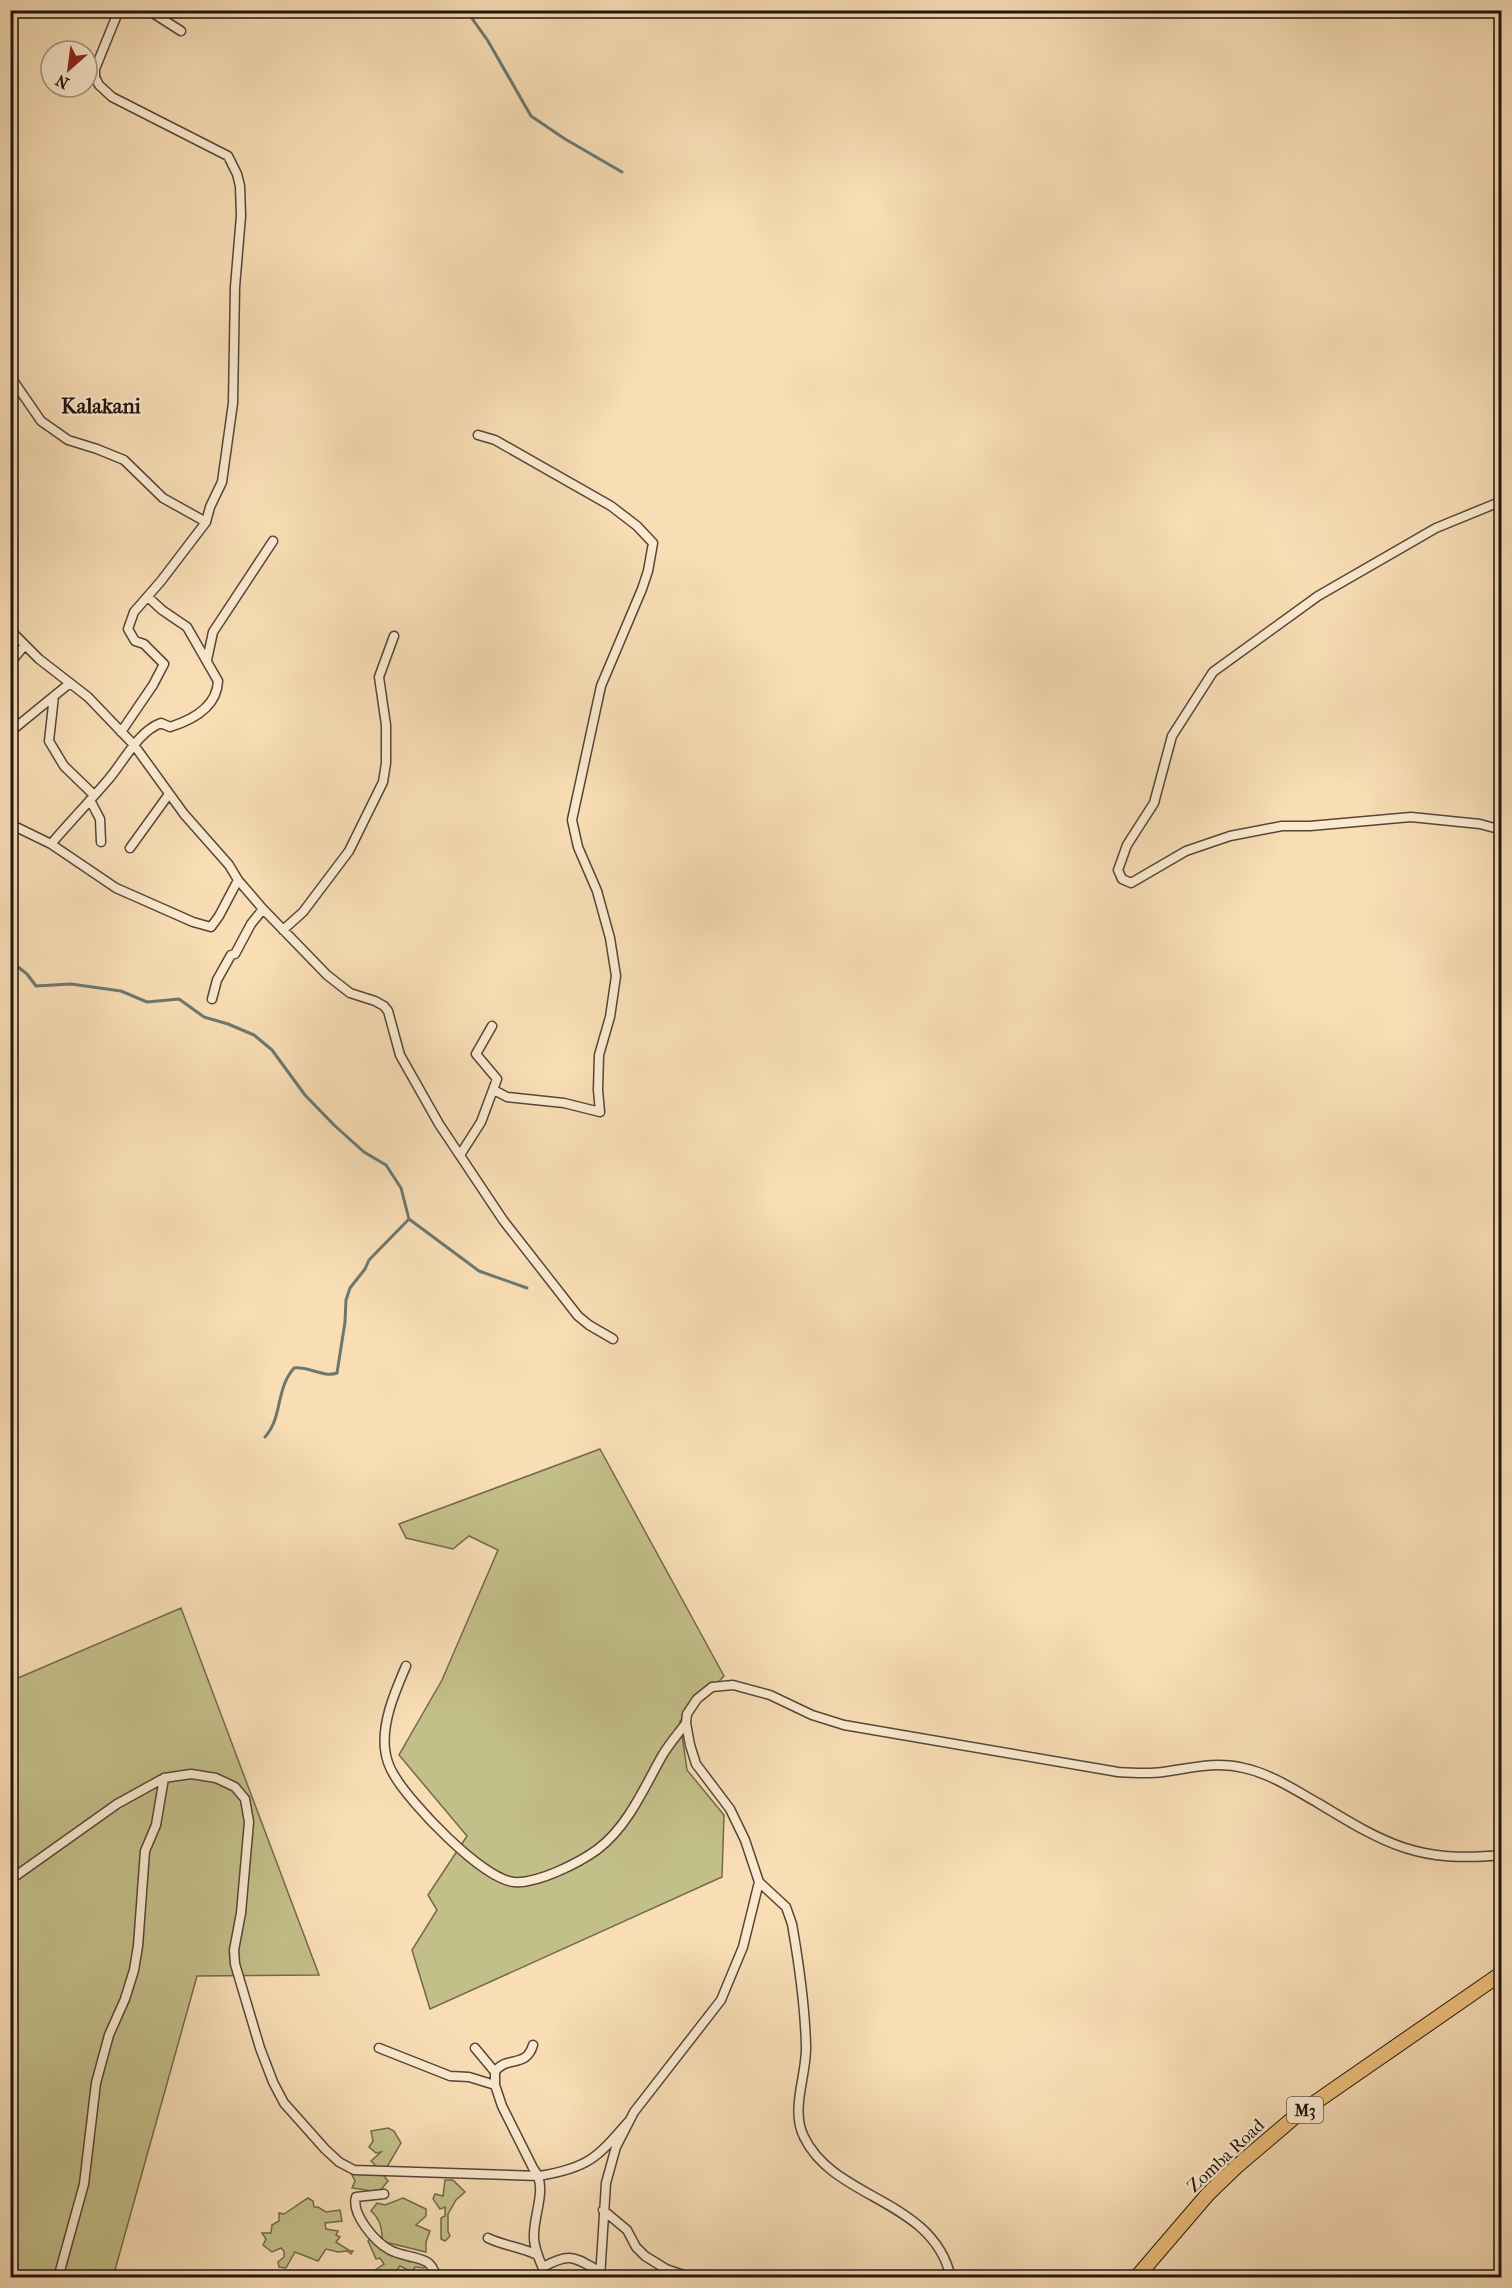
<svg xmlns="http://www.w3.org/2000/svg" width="1512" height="2288" viewBox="0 0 1512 2288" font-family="'IM FELL French Canon',serif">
<rect width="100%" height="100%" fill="#f8ddb5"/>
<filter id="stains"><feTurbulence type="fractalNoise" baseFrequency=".00333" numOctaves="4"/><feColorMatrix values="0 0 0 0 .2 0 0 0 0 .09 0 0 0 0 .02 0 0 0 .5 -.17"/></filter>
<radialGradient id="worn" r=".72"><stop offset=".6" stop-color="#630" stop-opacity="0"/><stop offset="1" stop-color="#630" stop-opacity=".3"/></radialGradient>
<path fill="#c3bf89" stroke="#72694c" stroke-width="1.5" d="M600 1449 724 1676 680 1721 687 1770 724 1815 722 1877 430 2009 412 1950 437 1910 428 1895 467 1836 399 1755 442 1680 498 1550 469 1536 453 1549 406 1538 399 1524Z
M181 1608 319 1975 197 1976 113 2277 11 2278V1681Z
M388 2128 394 2131 401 2143 387 2167H377L371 2161 381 2152 376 2153 369 2147 373 2141 371 2131Z
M381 2172 388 2181 379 2192 352 2188 355 2181 351 2173Z
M445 2180H453L465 2192 456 2200 448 2214V2231L450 2236 445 2241 441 2239V2218L445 2216V2207L440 2209 433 2199 435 2194 443 2196Z
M308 2198 313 2201 314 2207H318L326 2212 340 2210 342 2221 325 2223 326 2229 338 2231 336 2235 340 2237 336 2242 350 2251H353L351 2254 347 2251 338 2252 326 2249 318 2261 295 2252 286 2268 279 2267 278 2262 284 2257V2251L281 2248 272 2252 263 2245 266 2239 262 2233H271L272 2225 279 2221V2213L284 2214Z
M403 2198 426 2209V2216L416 2225 430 2231 426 2242V2252L385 2242 382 2239C382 2228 380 2219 371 2211L377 2203 385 2205Z
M374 2236 405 2256 403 2259 410 2262 413 2257 426 2265 424 2268 415 2267 412 2272 400 2266 393 2275 395 2277H374V2271L384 2264 380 2258 376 2259 368 2241Z"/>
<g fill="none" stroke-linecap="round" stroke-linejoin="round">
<path stroke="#6b7870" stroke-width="3" d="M466 10 488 41 531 116 565 139 622 172
M10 971 18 967 27 974 36 986 71 984 121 991 147 1002 179 999 204 1017 228 1024 254 1035 272 1050 305 1095 334 1125 364 1152 386 1165 401 1188 409 1219 479 1271 527 1288
M265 1437C283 1417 275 1390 294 1368 308 1366 324 1378 337 1373L345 1322 346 1300 350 1288 365 1269 369 1260 409 1219"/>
<defs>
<path id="minor" d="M119 10 95 69V77L99 85 112 97 228 156 237 174 240 186 241 216 235 287 233 403 222 482 210 507 206 522 161 581 134 612 128 629 135 641 144 644 164 664 153 685 121 732
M148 10 181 31
M10 376 41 421 68 440 97 449 124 460 163 498 206 522
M478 435 495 440 611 506 637 526 653 543 648 571 642 589 601 686 572 820 578 847 597 891 610 938 616 976 610 1017 599 1055 598 1090 600 1112 564 1103 507 1097 494 1090
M1502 501 1436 528 1318 596 1213 672 1172 736 1154 803 1127 845 1118 870 1122 879 1131 883 1186 851 1230 836 1282 826H1310L1411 817 1480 824 1502 830
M10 630 39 659 88 697 134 745 184 814 229 865 238 880 263 909 327 975 350 993 375 1001 384 1006 388 1011 400 1055 439 1124 503 1220 578 1316 589 1325 613 1339
M207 660 213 632 273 541
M10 663 25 645
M54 696 49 741 64 766 94 795
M10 732 70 683
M90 800 100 819 101 842
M10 824 51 844 116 888 193 922 211 927 219 916 238 880
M51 844C69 823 89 802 107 781 124 762 137 732 161 723L170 727C192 720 217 707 218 681L187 627 162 610 148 597
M130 848 169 794
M283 930 303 912 349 851 383 782 386 763V725L379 677 394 636
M212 999 217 980 231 955 235 954 251 924 263 909
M460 1155 481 1122 497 1079 476 1054 492 1026
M406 1666C395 1692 382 1721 385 1749 386 1758 389 1767 394 1775 410 1803 482 1879 514 1882 537 1884 579 1863 598 1849 628 1826 644 1788 662 1756 669 1744 678 1734 686 1723
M10 1880 117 1804 164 1778
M379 2048 450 2076 469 2077 495 2085
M475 2048 495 2072V2085L502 2106 533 2168C549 2187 533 2214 534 2237 534 2251 542 2265 547 2278
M495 2072C506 2055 526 2069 533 2045
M384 2194 356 2197C351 2214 375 2242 390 2250 401 2256 416 2256 427 2262 432 2265 435 2272 437 2278
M603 2210 627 2230 636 2247 645 2256 666 2269 692 2278
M488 2238C504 2246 522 2247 537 2255
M543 2267C570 2252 574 2257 599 2271
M58 2278 84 2184 96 2083 109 2035 125 1999 134 1970 138 1946 145 1851 156 1825 164 1778 191 1774 216 1778 235 1787 245 1799 249 1822 241 1913 234 1950 235 1964 260 2048 273 2082 284 2103 325 2149 339 2162 354 2170 539 2176C588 2168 597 2158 628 2122
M600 2278 606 2183 616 2147 634 2112 721 2000 743 1947 759 1882
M951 2278C933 2198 835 2201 804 2137 790 2109 807 2075 806 2046 805 2006 799 1964 792 1924L786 1907 759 1882 745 1840 730 1809 696 1764 690 1745 686 1723 687 1714 697 1699 712 1687 733 1685 770 1695 812 1715 844 1725 1118 1772C1133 1773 1148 1774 1163 1772 1191 1768 1216 1761 1244 1768 1271 1774 1295 1790 1318 1803 1387 1845 1418 1863 1502 1855"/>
<path id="trunk" d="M1136 2278 1208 2194 1236 2167 1297 2115 1502 1973"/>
</defs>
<use href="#minor" stroke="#564638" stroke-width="11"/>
<use href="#trunk" stroke="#20130e" stroke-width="16"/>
<use href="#minor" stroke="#fae9cf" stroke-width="8"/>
<use href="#trunk" stroke="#ecbe7a" stroke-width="14"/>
</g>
<g text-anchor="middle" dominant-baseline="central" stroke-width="5" stroke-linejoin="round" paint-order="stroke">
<rect fill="#fae9cf" stroke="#615348" stroke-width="1.5" x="1287" y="2097" width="36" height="26" rx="4.5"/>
<g font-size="16" font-weight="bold" fill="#20130e">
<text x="1305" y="2110">M3</text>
</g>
<g font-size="18" fill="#20130e" stroke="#fae9cf">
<text transform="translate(1226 2156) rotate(-43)">Zomba Road</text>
</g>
<g font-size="21" font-weight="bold" fill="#20130e" stroke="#fae9cf">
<text x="101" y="406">Kalakani</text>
</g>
</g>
<rect width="1512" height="2288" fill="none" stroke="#f8ddb5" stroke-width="36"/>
<rect x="12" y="12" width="1488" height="2264" fill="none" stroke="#20130e" stroke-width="3"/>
<rect x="18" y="18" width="1476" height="2252" fill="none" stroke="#20130e" stroke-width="1.5"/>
<g transform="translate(69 69) rotate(208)"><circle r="28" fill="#fae9cf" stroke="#a39382" stroke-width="1.5"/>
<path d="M0-4.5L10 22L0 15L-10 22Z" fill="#8f2418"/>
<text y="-9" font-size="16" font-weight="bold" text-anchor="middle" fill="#20130e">N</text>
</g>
<rect width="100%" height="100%" filter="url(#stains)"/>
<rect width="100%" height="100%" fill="url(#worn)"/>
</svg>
